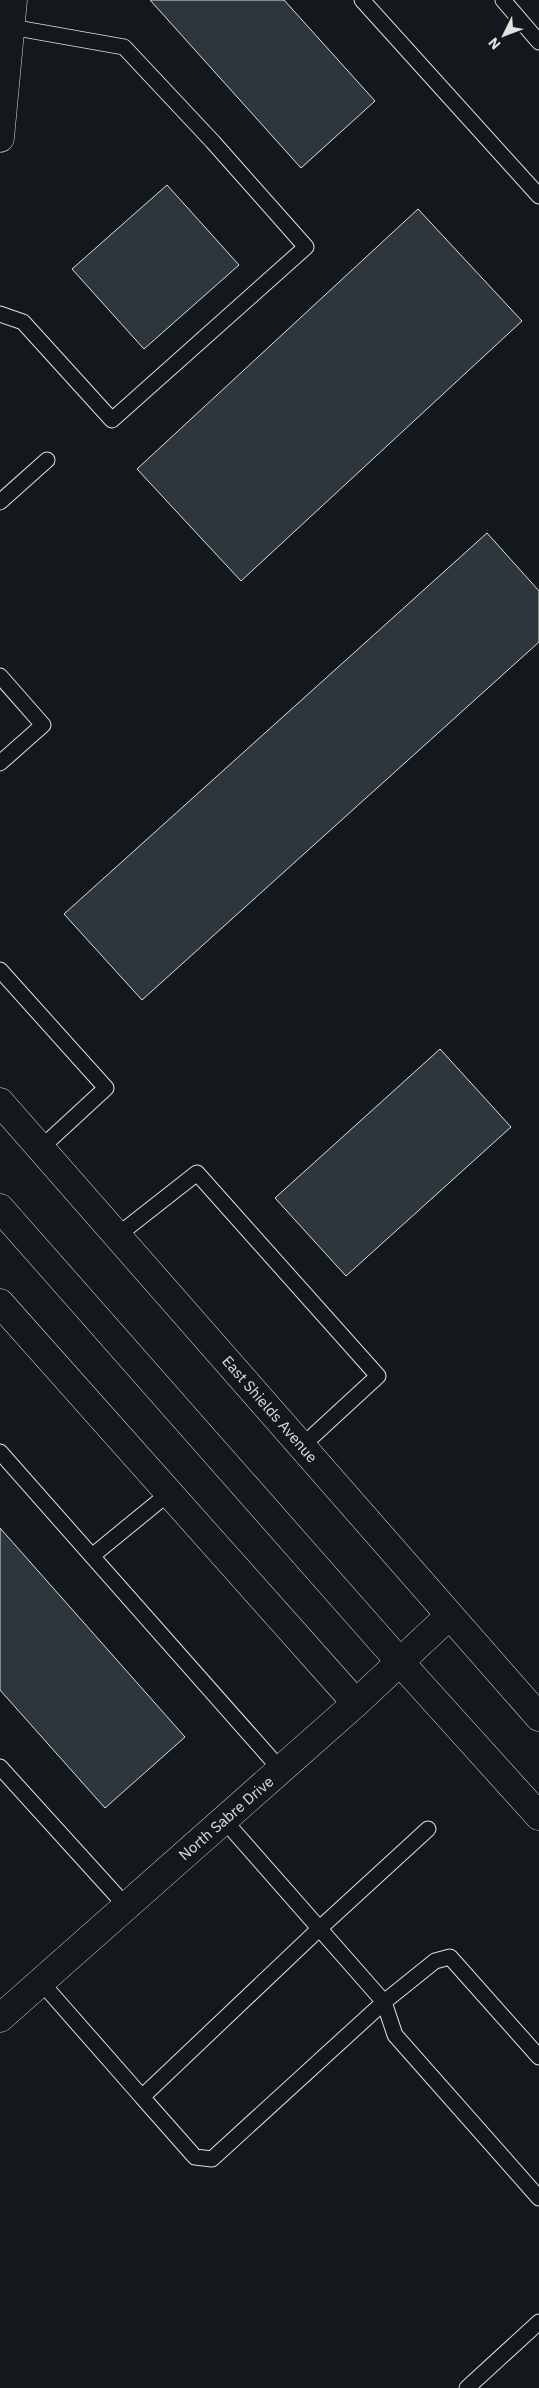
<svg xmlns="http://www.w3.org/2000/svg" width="539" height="2388" viewBox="0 0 539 2388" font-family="'IBM Plex Sans',sans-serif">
<rect width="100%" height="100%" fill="#14181c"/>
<path fill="#2c363c" stroke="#d8e6dc" d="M150 0H284L375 101 301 168Z
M167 185 239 265 144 349 72 269Z
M418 209 522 321 241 581 137 469Z
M487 533 539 591V642L142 1000 64 914Z
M440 1049 511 1127 346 1276 275 1198Z
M0 1528 185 1737 105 1808 0 1690Z"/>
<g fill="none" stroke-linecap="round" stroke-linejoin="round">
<defs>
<path id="service" d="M362 0 539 196
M503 0 539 42
M0 314 23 322 112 420 306 247 213 142 124 47 11 27
M0 502 47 460
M0 676 43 725 0 763
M0 970 106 1088 41 1148
M118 1235 197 1173 378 1376 302 1446
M0 1452 281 1770
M92 1556 169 1493
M0 1767 126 1906
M224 1820 384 2002 395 2035 539 2198
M428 1829 320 1928 142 2097 195 2157 212 2159 384 2002 435 1961 450 1957 539 2057
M41 1982 142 2097
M467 2388 539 2322"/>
<path id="minor" d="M0 138 13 0
M0 1303 356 1703
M0 2018 356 1703 449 1616"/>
<path id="secondary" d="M0 1102 539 1717
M0 1208 400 1662 539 1816"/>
</defs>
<use href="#service" stroke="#d8e6dc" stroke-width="17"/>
<use href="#minor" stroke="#d8e6dc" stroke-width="29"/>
<use href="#secondary" stroke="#d8e6dc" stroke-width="29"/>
<use href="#service" stroke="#14181c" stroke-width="15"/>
<use href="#minor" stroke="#14181c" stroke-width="28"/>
<use href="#secondary" stroke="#14181c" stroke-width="28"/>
</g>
<g text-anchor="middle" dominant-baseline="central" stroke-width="4" stroke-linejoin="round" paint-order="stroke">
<g font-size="15" fill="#d8e6dc" stroke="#14181c">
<text transform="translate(270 1409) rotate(49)">East Shields Avenue</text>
<text transform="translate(226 1818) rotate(-41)">North Sabre Drive</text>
</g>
</g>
<g transform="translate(504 35) rotate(228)" stroke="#14181c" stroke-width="4" paint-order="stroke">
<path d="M0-4L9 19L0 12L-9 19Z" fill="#d8e6dc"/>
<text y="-8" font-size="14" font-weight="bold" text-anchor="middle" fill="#d8e6dc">N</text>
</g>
</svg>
